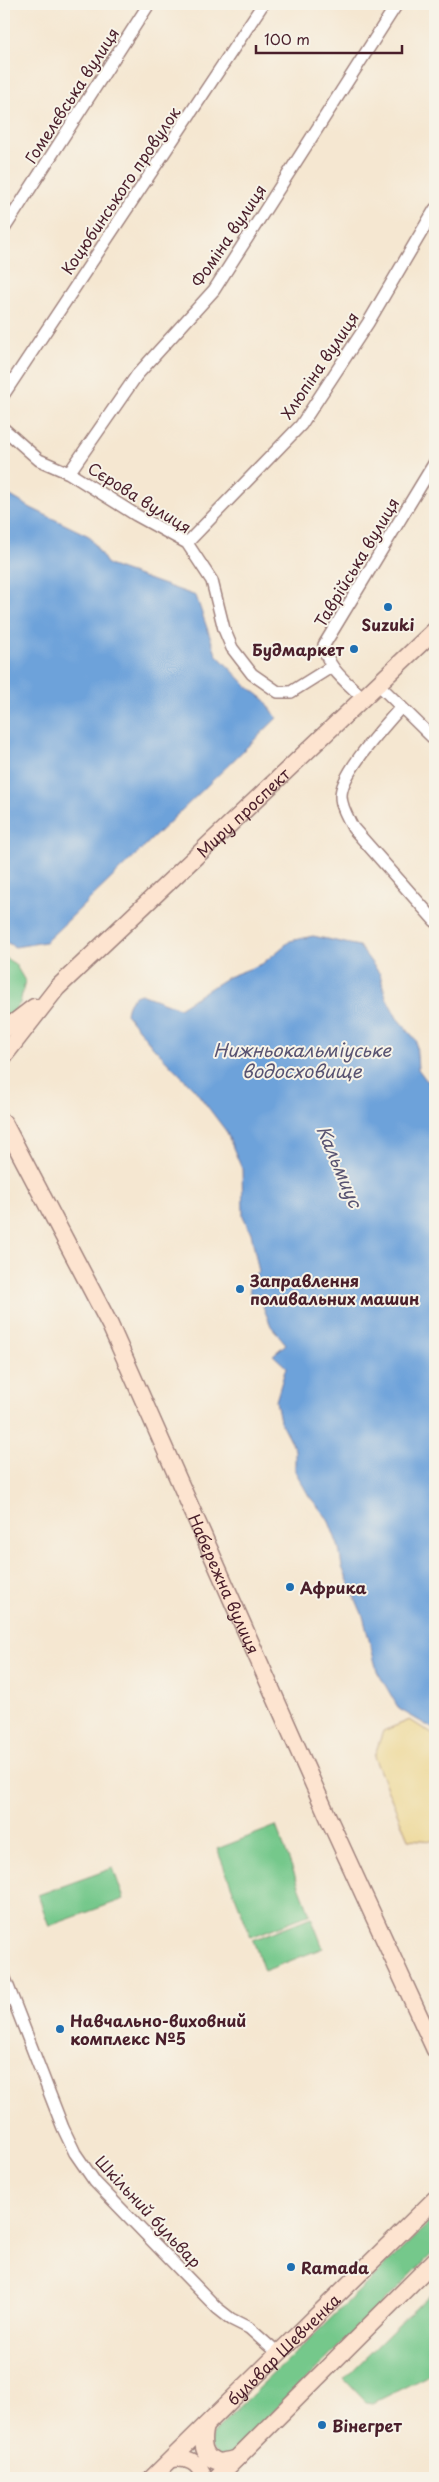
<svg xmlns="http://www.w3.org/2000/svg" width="439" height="2482" viewBox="0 0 439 2482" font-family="'Playpen Sans',sans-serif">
<rect width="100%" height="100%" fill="#f7f3e8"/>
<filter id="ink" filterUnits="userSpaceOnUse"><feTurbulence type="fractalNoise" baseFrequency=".02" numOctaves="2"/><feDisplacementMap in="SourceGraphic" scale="10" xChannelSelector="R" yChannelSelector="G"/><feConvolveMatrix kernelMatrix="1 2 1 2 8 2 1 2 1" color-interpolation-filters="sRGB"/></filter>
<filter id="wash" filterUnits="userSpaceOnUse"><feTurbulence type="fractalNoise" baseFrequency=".0096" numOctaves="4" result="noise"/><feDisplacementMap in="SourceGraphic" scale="20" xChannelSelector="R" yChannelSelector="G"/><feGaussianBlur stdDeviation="1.12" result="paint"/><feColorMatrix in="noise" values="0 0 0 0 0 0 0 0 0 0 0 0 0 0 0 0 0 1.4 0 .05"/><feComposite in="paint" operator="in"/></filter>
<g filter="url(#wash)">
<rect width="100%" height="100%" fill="#f5e7d1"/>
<path fill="#74c88b" stroke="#5f745b" d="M4 957 15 964 25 981 20 1003 4 1025Z
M276 1826 310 1914 251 1937 217 1849Z
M113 1868 124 1899 49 1926 38 1895Z
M311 1917 323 1948 264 1971 253 1940Z
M435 2217V2251L231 2454 218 2456 209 2446 212 2434Z
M435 2289V2372L373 2403 366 2402 344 2379Z"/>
<path fill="#eeda9e" stroke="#9c7c64" d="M410 1720 435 1736V1841L408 1839 374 1757 383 1731Z"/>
<path fill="#6da2da" stroke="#5c6082" d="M4 492 31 508 89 536 108 565 196 596 216 654 247 686 265 700 277 718 58 930 45 942 15 947 4 941Z
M313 936 359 946 380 974 386 997 397 1018 416 1040 418 1069 435 1092V1730L399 1709 377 1671 363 1616 342 1567 339 1548 328 1519 309 1496 295 1471V1450L280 1421 276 1401 286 1367 273 1355 286 1344 271 1326 260 1299 250 1295 249 1277 259 1272 251 1233 243 1216 242 1169 226 1131 195 1090 154 1048 126 1014C127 1004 131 996 141 994L179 1008 228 977 262 964 290 941Z"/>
</g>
<g filter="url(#ink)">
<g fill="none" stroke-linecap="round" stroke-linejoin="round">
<defs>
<path id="street" d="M4 229 149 4
M4 394 263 4
M4 429 39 460 69 473 136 515 187 543 212 581 224 629 232 648 252 674 278 692H291L331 667
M69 473 137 375 214 290 397 4
M187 543 301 425 368 323 435 209
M378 684 435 740
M363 698C347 682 327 669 324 645L435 462
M401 707C386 725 341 772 341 796 341 807 348 818 353 828L435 921
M4 1976 63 2128 75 2153 95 2182 217 2308 231 2319 249 2328 278 2354"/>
<g id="secondary">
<path d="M4 1030 34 1007"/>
<path id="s1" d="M4 1056 57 988 435 630"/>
<path id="s2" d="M4 1123 110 1325 328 1817 435 2050"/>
<path d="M205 2426C201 2441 202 2458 219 2462L236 2459"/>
<path d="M172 2459C188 2457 199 2462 204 2478"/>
<path id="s3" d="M152 2478 435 2199"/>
<path d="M217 2478 435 2260"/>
</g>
</defs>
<use href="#street" stroke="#a0837e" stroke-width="14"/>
<use href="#secondary" stroke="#a0837e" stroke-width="19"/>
<use href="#street" stroke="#fff" stroke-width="11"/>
<use href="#secondary" stroke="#fde4d0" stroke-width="16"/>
</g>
</g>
<g fill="#1f6fb2" stroke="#f7f3e8" stroke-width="2">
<circle cx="388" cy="607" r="5"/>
<circle cx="354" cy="649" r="5"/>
<circle cx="240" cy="1289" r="5"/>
<circle cx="290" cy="1587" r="5"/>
<circle cx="60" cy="2029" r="5"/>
<circle cx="291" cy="2267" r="5"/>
<circle cx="322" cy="2425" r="5"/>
</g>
<g text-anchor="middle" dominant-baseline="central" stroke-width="4" stroke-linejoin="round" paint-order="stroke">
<g font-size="16" fill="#4a1f2b" stroke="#f7f3e8">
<text transform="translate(71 95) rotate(-57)">Гомелєвська вулиця</text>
<text transform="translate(120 190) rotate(-56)">Коцюбинського провулок</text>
<text transform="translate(228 235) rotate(-56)">Фоміна вулиця</text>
<text transform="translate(319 365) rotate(-56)">Хлюпіна вулиця</text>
<text transform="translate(140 497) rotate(32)">Сєрова вулиця</text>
<text transform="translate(356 562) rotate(-59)">Таврійська вулиця</text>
<text stroke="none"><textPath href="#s1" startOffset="342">Миру проспект</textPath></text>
<text stroke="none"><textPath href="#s2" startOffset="511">Набережна вулиця</textPath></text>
<text transform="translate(149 2211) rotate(47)">Шкільний бульвар</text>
<text stroke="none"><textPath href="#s3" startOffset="184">бульвар Шевченка</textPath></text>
</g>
<g font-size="16" font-weight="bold" fill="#4a1f2b" stroke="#f7f3e8" text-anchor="start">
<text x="388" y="624" text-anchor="middle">Suzuki</text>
<text x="344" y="649" text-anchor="end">Будмаркет</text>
<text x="250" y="1280">Заправлення<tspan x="250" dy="18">поливальних машин</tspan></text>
<text x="300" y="1587">Африка</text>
<text x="70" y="2020">Навчально-виховний<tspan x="70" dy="18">комплекс №5</tspan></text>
<text x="301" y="2267">Ramada</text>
<text x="332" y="2425">Вінегрет</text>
</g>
<g font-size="18" font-style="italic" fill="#585371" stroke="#f7f3e8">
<text x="302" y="1049">Нижньокальміуське<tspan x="302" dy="21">водосховище</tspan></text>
<text transform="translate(340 1166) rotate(67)">Кальмиус</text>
</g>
</g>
<rect width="439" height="2482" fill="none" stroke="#f7f3e8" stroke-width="20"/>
<path d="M256 45v8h146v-8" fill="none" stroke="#4a1f2b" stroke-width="2.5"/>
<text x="264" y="45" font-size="15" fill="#4a1f2b" stroke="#f7f3e8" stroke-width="4" paint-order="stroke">100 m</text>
</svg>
